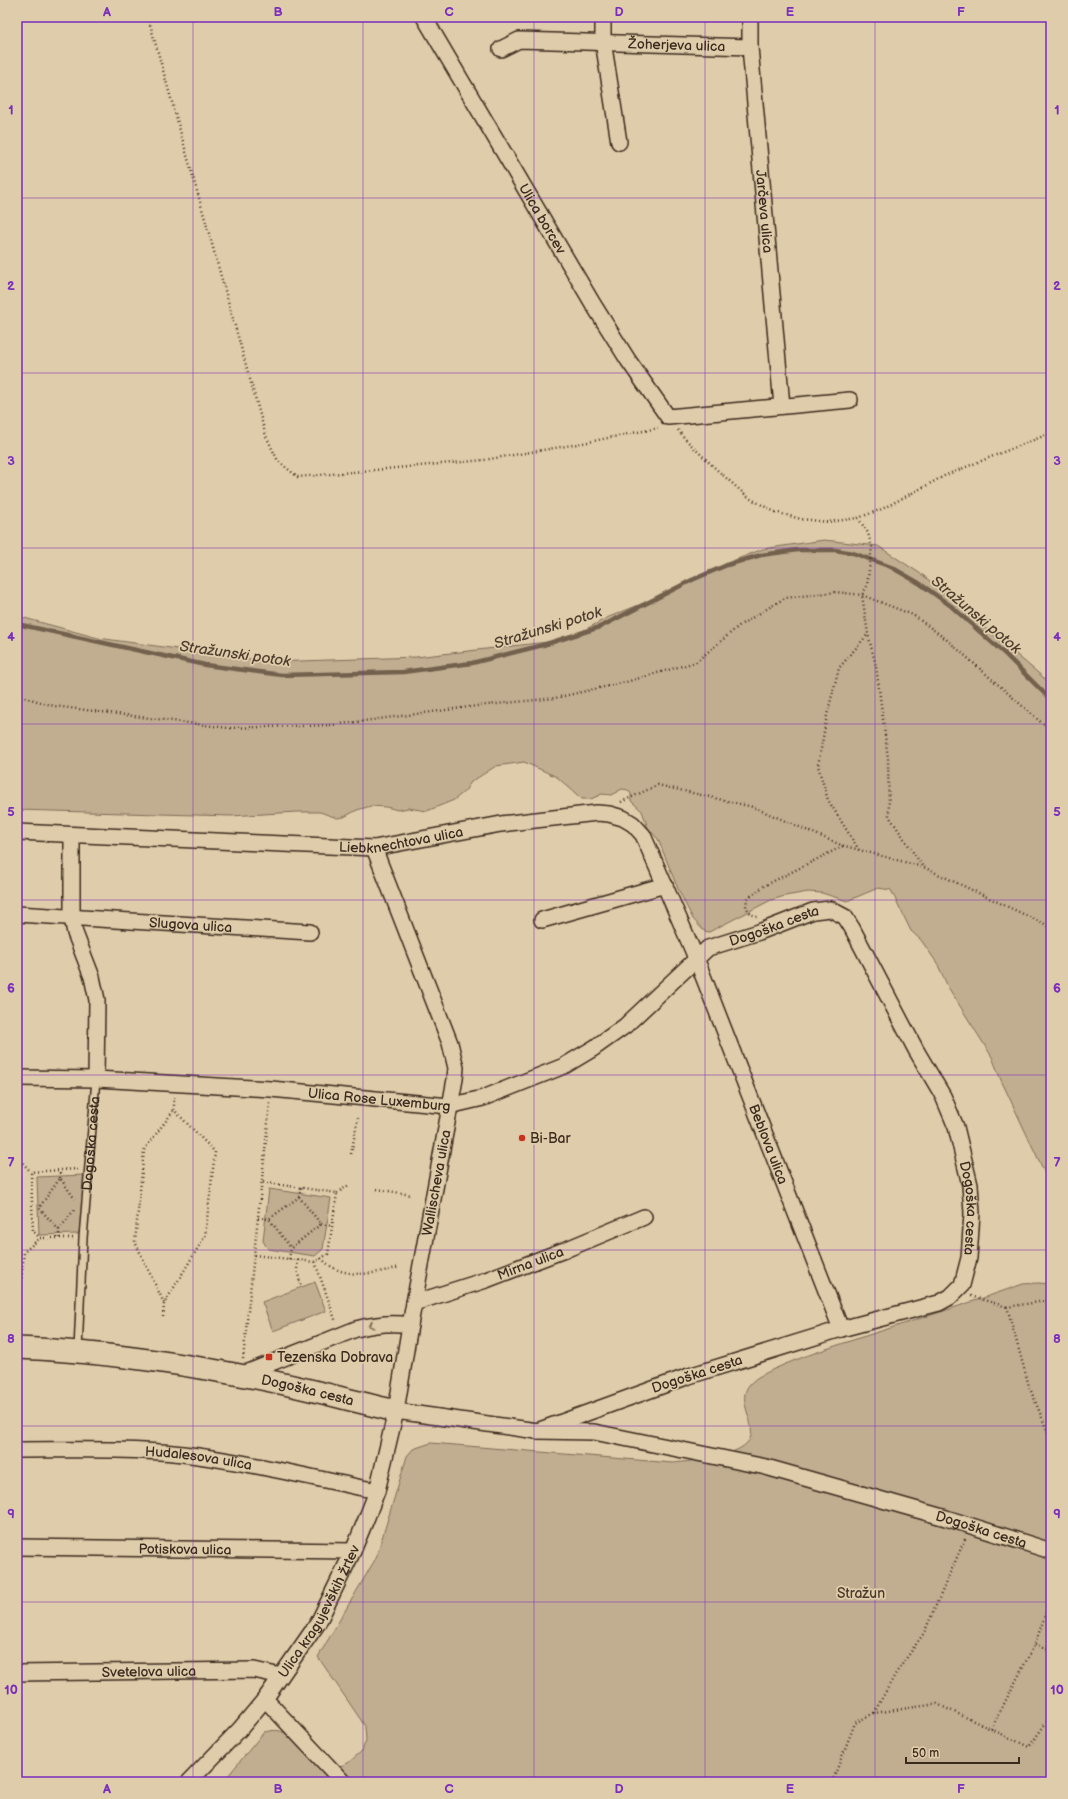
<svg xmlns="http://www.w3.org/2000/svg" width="1068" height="1799" viewBox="0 0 1068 1799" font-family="'Balsamiq Sans',sans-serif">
<rect width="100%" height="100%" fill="#dfccaa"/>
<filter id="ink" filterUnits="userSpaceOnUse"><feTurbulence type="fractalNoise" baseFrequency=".025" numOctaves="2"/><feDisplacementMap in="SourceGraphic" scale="8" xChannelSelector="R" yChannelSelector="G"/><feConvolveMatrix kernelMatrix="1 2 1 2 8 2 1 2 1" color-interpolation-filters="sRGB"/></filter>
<g filter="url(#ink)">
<path fill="#c1ae91" stroke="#7e6c58" d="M824 540 878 546 924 576 1051 684V1186L1001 1080 992 1057 948 987 937 963 921 940 911 931 891 890 878 888 847 901 822 893 808 892 785 896 771 900 709 932 704 931 693 919 678 889 658 839 648 828 642 811 631 801V794L628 790 622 789 611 795 602 794 591 799H582L557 777 524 762 496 766 471 782 465 791 454 800 427 811 408 808 398 810 386 807 371 806 357 810 344 817 337 818 320 812H296L231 816 17 810V616L98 638 272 662 416 657 565 640 609 617 661 596 706 575 727 563 763 549Z
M84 1175 81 1228 78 1234 39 1235 37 1177Z
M269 1189 331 1198 323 1249 315 1256 268 1249 263 1241Z
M315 1282 326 1311 273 1331 262 1302Z
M1038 1283 1051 1284V1782H223L264 1732C270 1731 276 1729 283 1732 294 1737 314 1762 324 1772L348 1763 362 1751 366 1740 365 1726 318 1657 376 1558 407 1456 413 1449 431 1443 673 1463C690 1461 746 1457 751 1436 755 1416 729 1394 760 1376 790 1360 824 1350 856 1339 912 1321 968 1304 1023 1284Z"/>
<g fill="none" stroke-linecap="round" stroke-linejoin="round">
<path stroke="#73614d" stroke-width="4.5" d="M17 624 205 665 282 675 403 672 472 663 543 645 600 627 692 580 727 565 761 555 798 550H835L853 553 891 567 919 583 951 606 1005 654 1051 700"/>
<defs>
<g id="lane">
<path id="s1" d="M78 1350 83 1238 96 1079"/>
</g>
<g id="street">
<path id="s2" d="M424 17 593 304 628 360 668 417 850 400"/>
<path d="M603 17V41L619 142"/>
<path id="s3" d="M750 17V47L782 406"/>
<path id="s4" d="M501 49 519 40 750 47"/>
<path id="s5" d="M17 832 374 848 501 824 597 813 609 814 623 818 633 824 643 835 696 958 841 1329"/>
<path d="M72 836V918L75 933 92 977 97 1000 96 1079"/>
<path id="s6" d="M17 914 310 932"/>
<path d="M542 920 665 885"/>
<path id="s7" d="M17 1078 96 1079 271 1089 449 1106 483 1098 564 1066 594 1048 625 1026 708 948 759 932 813 911 830 909 845 917 852 928 916 1050 943 1096 956 1127 970 1185 972 1213 969 1258 962 1285 950 1297 939 1303 841 1329 689 1376 537 1431"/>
<path id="s8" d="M414 1303 486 1280 567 1249 644 1217"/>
<path d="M241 1375 356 1329C375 1324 391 1322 410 1325"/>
<path id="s9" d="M396 1411 537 1431 594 1432 766 1467 946 1518 1051 1551"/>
<path id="s10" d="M17 1450C72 1450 129 1448 183 1454 248 1462 313 1478 377 1491"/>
<path id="s11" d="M17 1547 353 1551"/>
<path id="s12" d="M17 1673 254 1670 281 1676"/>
<path d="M265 1699 343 1782"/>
<path id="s13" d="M189 1782 240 1729 265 1699 318 1623 353 1551 367 1517 377 1491 396 1411 410 1325 455 1079 456 1068 450 1043 374 848"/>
</g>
<g id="secondary">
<path id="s14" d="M17 1348C92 1351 166 1361 240 1375 292 1384 344 1399 396 1411"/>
</g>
</defs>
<use href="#lane" stroke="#3b2a1e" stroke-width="10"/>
<use href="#street" stroke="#3b2a1e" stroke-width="18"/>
<use href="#secondary" stroke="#3b2a1e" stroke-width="24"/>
<path stroke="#3b2a1e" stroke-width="2.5" stroke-dasharray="1 3" stroke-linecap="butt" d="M148 17 266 436 278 461 298 477 484 460 578 444 658 428
M678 430 687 441 716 469 749 498 775 512 801 519 828 522 858 518 882 509 946 475 1051 433
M858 518 868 533 872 547 867 586 862 595 868 634 876 666 888 758 889 816 923 867 1051 927
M17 695 54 706 228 728 333 725 477 706 555 698 626 682 696 662 740 625 785 598 836 592 862 595 913 615 946 639 1051 731
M621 802 658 785 753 807 841 845 923 867
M859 850 828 800 818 766 827 715 839 668 868 634
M757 917 751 914 746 907 747 899 764 886 843 846
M351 1154 358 1118
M20 1160 31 1172
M60 1178V1170
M377 1189 412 1195
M337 1193 349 1185
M299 1197 301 1188
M258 1218 269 1219 299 1197 321 1224 291 1248 269 1219
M321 1224 332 1226
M59 1230 39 1208 60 1178 75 1199
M59 1238V1230L74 1210
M73 1238H40L33 1231 31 1172 78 1169
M254 1255 315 1262 328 1254 337 1193 261 1182
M321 1258C342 1281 374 1274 400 1267
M289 1259 291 1248
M298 1260 297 1269 301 1287
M315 1262 336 1322
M971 1296 1007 1307
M1051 1300 1007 1307 1029 1386 1051 1440
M19 1302 24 1252 40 1238
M164 1303 135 1242 144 1150 174 1110
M163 1317 164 1304 205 1236 215 1152 174 1110V1097
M243 1359 270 1103
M1035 1644 1051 1652
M874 1713 896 1673 924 1633 965 1539
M991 1729 1029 1747 1051 1716
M832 1782 855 1723 874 1713 937 1704 991 1729 1035 1644 1051 1598"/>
<use href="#lane" stroke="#dfccaa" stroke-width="7"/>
<use href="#street" stroke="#dfccaa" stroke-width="15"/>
<use href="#secondary" stroke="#dfccaa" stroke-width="21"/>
</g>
<defs><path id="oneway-chevron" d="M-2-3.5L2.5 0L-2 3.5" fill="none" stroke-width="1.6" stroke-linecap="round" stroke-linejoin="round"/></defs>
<use stroke="#85735d" href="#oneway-chevron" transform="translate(371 1325) rotate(167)"/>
</g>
<path fill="none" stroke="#7b2cbf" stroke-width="1" stroke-opacity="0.55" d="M193 17V1782M363 17V1782M534 17V1782M705 17V1782M875 17V1782M17 198H1051M17 373H1051M17 548H1051M17 724H1051M17 900H1051M17 1075H1051M17 1250H1051M17 1426H1051M17 1602H1051"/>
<g fill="#c8321e" stroke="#dfccaa" stroke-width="1.5">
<circle cx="522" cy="1138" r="4"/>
<rect x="265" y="1353" width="8" height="8" rx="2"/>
</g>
<g text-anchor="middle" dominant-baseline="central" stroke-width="3.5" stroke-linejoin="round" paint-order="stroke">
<g font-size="14" fill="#3b2a1e" stroke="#dfccaa">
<text stroke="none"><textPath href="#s4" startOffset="178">Žoherjeva ulica</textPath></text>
<text stroke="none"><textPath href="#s3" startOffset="195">Jarčeva ulica</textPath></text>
<text stroke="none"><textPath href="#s2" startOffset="234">Ulica borcev</textPath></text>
<text stroke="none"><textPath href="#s5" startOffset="385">Liebknechtova ulica</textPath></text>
<text stroke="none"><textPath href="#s6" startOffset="174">Slugova ulica</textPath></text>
<text stroke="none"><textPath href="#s7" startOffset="812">Dogoška cesta</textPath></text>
<text stroke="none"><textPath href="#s7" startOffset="363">Ulica Rose Luxemburg</textPath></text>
<text stroke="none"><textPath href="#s1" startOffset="207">Dogoška cesta</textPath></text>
<text stroke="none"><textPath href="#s5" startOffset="970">Beblova ulica</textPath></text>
<text stroke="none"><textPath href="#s13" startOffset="664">Wallischeva ulica</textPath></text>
<text stroke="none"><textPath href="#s7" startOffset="1208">Dogoška cesta</textPath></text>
<text stroke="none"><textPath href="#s8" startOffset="123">Mirna ulica</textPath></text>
<text transform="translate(697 1374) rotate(-18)">Dogoška cesta</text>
<text stroke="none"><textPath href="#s14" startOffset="294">Dogoška cesta</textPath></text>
<text stroke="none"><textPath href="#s10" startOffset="182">Hudalesova ulica</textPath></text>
<text stroke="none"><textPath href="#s9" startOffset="599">Dogoška cesta</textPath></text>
<text stroke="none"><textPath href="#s11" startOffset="168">Potiskova ulica</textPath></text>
<text stroke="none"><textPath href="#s13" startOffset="216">Ulica kragujevških žrtev</textPath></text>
<text stroke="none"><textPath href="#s12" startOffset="132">Svetelova ulica</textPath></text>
</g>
<g font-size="14" fill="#3b2a1e" stroke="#dfccaa" text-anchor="start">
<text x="530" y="1138">Bi-Bar</text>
<text x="277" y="1357">Tezenska Dobrava</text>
</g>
<g font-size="14" fill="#48372a" stroke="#dfccaa">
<text x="861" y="1593">Stražun</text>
</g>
<g font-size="15" font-style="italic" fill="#4e3c2e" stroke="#dfccaa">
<text transform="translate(976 615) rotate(40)">Stražunski potok</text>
<text transform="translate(548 628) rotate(-17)">Stražunski potok</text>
<text transform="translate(235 654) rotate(8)">Stražunski potok</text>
</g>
</g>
<rect width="1068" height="1799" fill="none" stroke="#dfccaa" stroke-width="44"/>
<path d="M906 1757v6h113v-6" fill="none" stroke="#3b2a1e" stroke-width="2"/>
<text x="912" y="1757" font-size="12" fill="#3b2a1e" stroke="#dfccaa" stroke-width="3" paint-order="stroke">50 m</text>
<rect x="22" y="22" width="1024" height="1755" fill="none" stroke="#7b2cbf" stroke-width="1.5"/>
<g font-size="13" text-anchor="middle" font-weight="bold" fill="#7b2cbf">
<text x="107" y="16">A</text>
<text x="278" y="16">B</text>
<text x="449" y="16">C</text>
<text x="619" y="16">D</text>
<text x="790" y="16">E</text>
<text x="961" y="16">F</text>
<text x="11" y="114">1</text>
<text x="1057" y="114">1</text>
<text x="11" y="290">2</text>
<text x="1057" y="290">2</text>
<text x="11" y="465">3</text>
<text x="1057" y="465">3</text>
<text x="11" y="641">4</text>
<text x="1057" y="641">4</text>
<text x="11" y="816">5</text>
<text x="1057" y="816">5</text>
<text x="11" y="992">6</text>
<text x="1057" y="992">6</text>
<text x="11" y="1167">7</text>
<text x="1057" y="1167">7</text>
<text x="11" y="1343">8</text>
<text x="1057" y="1343">8</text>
<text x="11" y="1518">9</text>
<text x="1057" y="1518">9</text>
<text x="11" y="1694">10</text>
<text x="1057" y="1694">10</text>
<text x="107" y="1793">A</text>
<text x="278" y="1793">B</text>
<text x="449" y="1793">C</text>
<text x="619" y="1793">D</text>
<text x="790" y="1793">E</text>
<text x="961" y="1793">F</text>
</g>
</svg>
